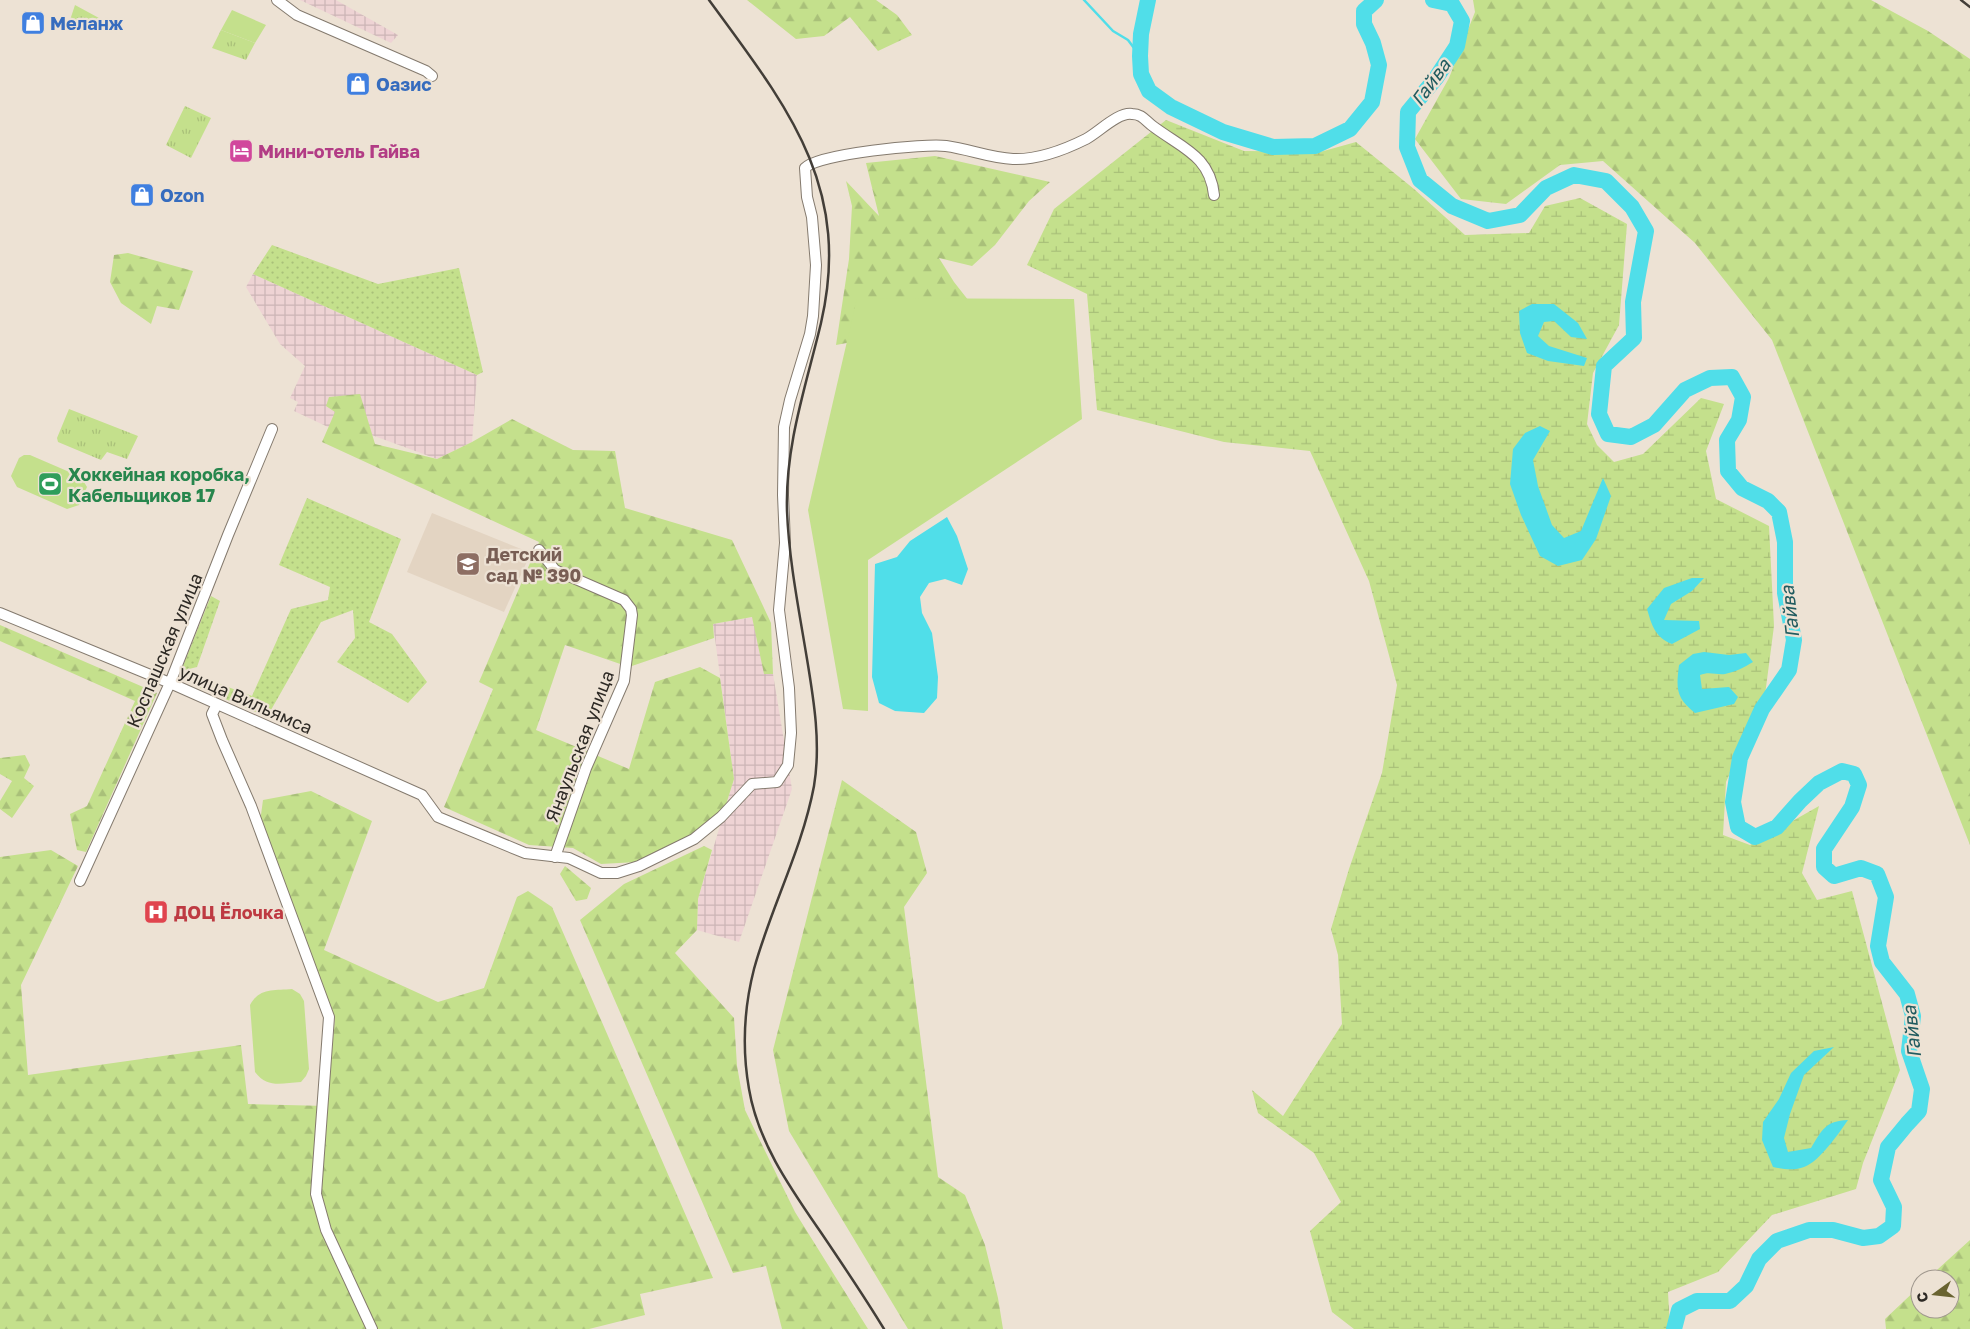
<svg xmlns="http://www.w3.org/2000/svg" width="1970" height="1329" viewBox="0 0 1970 1329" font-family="'Golos Text',sans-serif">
<defs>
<pattern id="industrial-grid" width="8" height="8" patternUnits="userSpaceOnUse" patternTransform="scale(1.25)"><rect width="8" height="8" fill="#eed3d4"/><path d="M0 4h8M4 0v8" fill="none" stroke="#ccb5b6"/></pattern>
<pattern id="grass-dots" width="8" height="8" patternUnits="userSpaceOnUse" patternTransform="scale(1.25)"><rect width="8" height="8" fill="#c4e08c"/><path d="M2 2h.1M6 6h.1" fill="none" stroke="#a9c079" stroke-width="1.8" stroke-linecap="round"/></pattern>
<pattern id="forest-firs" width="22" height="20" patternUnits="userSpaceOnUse" patternTransform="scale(1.25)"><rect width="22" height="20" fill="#c4e08c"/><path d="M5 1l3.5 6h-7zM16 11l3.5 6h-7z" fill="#a9c079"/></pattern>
<pattern id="wetland-marsh" width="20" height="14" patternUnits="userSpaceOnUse" patternTransform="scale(1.25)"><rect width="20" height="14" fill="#c4e08c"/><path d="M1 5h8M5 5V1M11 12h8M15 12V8" fill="none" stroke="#a9c079"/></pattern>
<pattern id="park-tufts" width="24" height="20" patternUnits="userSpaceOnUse" patternTransform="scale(1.25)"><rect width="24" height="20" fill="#c4e08c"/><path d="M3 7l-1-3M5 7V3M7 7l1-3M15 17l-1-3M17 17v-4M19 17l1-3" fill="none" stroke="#a9c079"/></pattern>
</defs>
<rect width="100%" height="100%" fill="#ede2d4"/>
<path fill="url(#industrial-grid)" d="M300 0H336L398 35 391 43Z
M253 274 477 375 472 442 437 459 366 433 328 427 294 411 298 402 290 398 305 366 280 344 246 287Z
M753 617 764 673 773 674 792 789 739 942 697 930 698 899 734 779 713 624Z"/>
<path fill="#e3d4c2" d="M432 513 526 551 529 557 504 612 407 572Z"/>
<path fill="url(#grass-dots)" d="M272 245 378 284 459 268 483 372 477 375 253 274Z
M307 498 401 539 369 622 392 634 427 682 408 703 337 662 355 638 353 610 321 622 267 717 200 688 204 678 252 696 291 609 328 600 330 587 279 565Z
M211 596 220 601 197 667 181 671Z"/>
<path fill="url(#forest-firs)" d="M747 0H876L897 15 912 35 878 51 850 17 824 36 796 39Z
M1473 0H1871L1928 31 1970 59V845L1772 340 1695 243 1603 161 1560 165 1506 204 1461 199 1415 139 1449 78 1475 12Z
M935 156 1050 182 1029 201 995 245 972 266 939 258 954 282 987 324 926 328 836 345 849 259 852 206 846 181 879 216 866 163Z
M128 253 193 271 179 310 157 306 151 324 121 303 110 282 114 255Z
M360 394 375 444 437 459 472 442 512 419 573 450 615 451 625 508 732 540 771 623 773 674H764L752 617 713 624 714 638 629 667 565 645 536 730 629 769 655 682 700 667 720 678 734 779 725 808 693 835 637 862 601 864 573 848 529 845 444 807 493 689 479 682 539 542 322 442 335 412 326 406 329 397Z
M0 625 157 693 86 852 77 850 70 814 87 806 135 701 0 641Z
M25 755 30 765 24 778 34 786 12 818 0 809V801L12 781 0 774V758Z
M842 780 916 832 927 873 904 907 938 1177 965 1195 985 1245 998 1298 1003 1329H908L789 1131 773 1050Z
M311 791 372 821 324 950 438 1002 484 988 517 897 528 891 552 907 713 1278 640 1294 645 1315 589 1329H0V857L51 850 78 866 21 985 28 1075 241 1045 248 1104 327 1106 335 1018 260 822 263 800Z
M704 846 712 850 698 899 697 930 675 953 734 1018 737 1066 745 1110 795 1212 868 1329H782L766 1266 733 1273 580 920 624 884Z
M565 866 591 888 587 899 576 901 560 874Z
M1970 1240V1329H1886L1885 1319 1920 1286V1309H1950V1279H1927Z"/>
<path fill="url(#wetland-marsh)" d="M1166 120 1244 151 1320 152 1356 142 1414 189 1465 235 1529 233 1545 206 1580 198 1627 224 1619 325 1593 373 1587 424 1597 445 1614 462 1643 454 1701 398 1724 404 1706 451 1716 499 1769 526 1774 626 1765 695 1726 782 1723 835 1750 845 1819 806 1802 873 1817 900 1852 891 1900 1070 1863 1163 1856 1189 1772 1215 1718 1272 1668 1292 1670 1329H1354L1332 1312 1310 1231 1341 1202 1314 1153 1258 1113 1252 1090 1283 1116 1342 1024 1338 955 1331 929 1349 869 1382 773 1397 685 1369 581 1310 451 1224 442 1097 410 1087 294 1027 265 1054 209Z"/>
<path fill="url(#park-tufts)" d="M75 5 99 18 93 31 70 20Z
M221 30 255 43 246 60 212 48Z
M185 106 211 118 191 158 166 145Z
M69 409 138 436 127 459 107 452 101 460 58 442 57 438Z"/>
<path fill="#c4e08c" d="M232 10 266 25 255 43 221 30Z
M857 298 1074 299 1082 419 868 560V711L843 709 808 510Z
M24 455H30L81 477 87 487 79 505 67 509 17 487 11 476 19 458Z
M292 989 300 994 304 1001 309 1069 306 1076 301 1082C282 1083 268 1089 255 1072L250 1005C260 987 274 991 292 989Z"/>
<path fill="#50dee9" d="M1532 304H1554L1578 323 1587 339 1571 337 1554 321 1544 322 1538 336 1549 346 1587 358 1584 366 1548 361 1527 353 1520 333 1519 311Z
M1540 426 1550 431 1533 460 1538 486 1552 525 1564 538 1581 531 1603 478 1611 496 1596 539 1582 560 1558 566 1540 556 1521 515 1510 484 1513 449 1525 433Z
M947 517 957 536 968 569 962 585 945 579 929 583 920 597 922 613 932 633 938 677 937 698 924 713 895 711 879 703 872 677 875 564 897 557 910 541Z
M1692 578H1704L1692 591 1671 604 1664 620 1699 621 1700 629 1672 644C1655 637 1652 626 1647 609L1664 588Z
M1704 652 1729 655 1746 653 1753 662C1745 667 1735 672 1725 674 1716 675 1709 671 1700 675L1702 689 1729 687 1738 697 1734 704 1695 713C1676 698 1676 689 1679 665L1693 654Z
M1834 1047 1804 1075 1790 1114 1784 1138 1788 1152 1811 1148C1822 1130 1825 1121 1848 1120 1839 1133 1819 1162 1804 1167 1794 1171 1783 1169 1773 1167L1762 1140 1763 1122 1779 1099 1791 1073 1814 1051Z"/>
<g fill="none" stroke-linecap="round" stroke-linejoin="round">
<path stroke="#50dee9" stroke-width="2.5" d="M1084 0 1113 31 1128 40 1140 56"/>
<path stroke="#50dee9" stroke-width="16" d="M1148 0 1141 34 1140 56 1141 74 1149 91 1171 107 1223 132 1273 147 1315 146 1350 129 1372 102 1379 65 1373 43 1364 24V11L1376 0
M1433 0 1452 4 1462 21 1457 46 1436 78 1408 112 1407 147 1420 180 1452 206 1488 221 1520 215 1546 188 1574 175 1606 181 1632 207 1646 231 1633 302 1634 338 1604 366 1599 414 1608 434 1631 437 1654 425 1685 390 1710 378 1732 377 1743 397 1739 420 1727 440 1728 471 1742 488 1768 501 1779 512 1785 542V593L1794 640 1789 670 1762 709 1740 758 1733 802 1738 827 1755 837 1777 827 1800 801 1819 783 1842 771 1854 774 1859 785 1852 807 1824 849V867L1834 876 1861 868 1877 874 1886 897 1878 946 1882 962 1907 994 1913 1016 1909 1051 1922 1089 1919 1111 1907 1124 1888 1147 1881 1180 1894 1207 1893 1226 1879 1236 1863 1238 1833 1230H1809L1777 1241 1759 1259 1746 1286 1730 1301H1697L1679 1310 1674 1329"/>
<defs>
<path id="minor" d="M277 0 297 15 426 71 432 76
M539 550 555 570 624 600 631 609 632 615 624 681 586 768 555 857
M0 613 170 683 422 795 438 817 525 853 569 858 601 873H617L639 866 694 839 721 817 752 784 777 782 788 765 791 733 789 688 779 610 785 543 783 495 784 427 790 400 810 334 813 316 816 265 812 217 807 197 805 168C817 154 926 143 946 146 969 149 990 158 1013 159 1038 160 1064 150 1086 139 1099 132 1118 112 1132 114 1143 114 1146 122 1154 127 1182 148 1210 156 1214 195
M217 704 212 714 222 740 251 806 329 1017 316 1194 326 1230 372 1329
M80 881 170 683 228 535 272 429"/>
</defs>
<use href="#minor" stroke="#847a6e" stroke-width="12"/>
<use href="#minor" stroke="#fff" stroke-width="10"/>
<path stroke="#433e38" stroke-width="2.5" d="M709 0C785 104 853 185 821 323 806 386 785 445 787 511 789 561 799 610 807 659 814 701 821 744 814 786 802 850 771 907 754 969 744 1008 742 1049 749 1089 758 1143 791 1189 822 1234 843 1265 864 1296 884 1329
M1961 0 1970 7"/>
</g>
<defs>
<symbol id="shop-square" viewBox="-11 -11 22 22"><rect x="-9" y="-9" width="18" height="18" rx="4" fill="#3f7fe0" stroke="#ede2d4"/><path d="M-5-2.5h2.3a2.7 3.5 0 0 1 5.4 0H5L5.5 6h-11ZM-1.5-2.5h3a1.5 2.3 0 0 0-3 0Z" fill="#fff"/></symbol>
<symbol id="hotel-square" viewBox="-11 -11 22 22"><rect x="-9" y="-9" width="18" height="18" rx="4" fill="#d1479c" stroke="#ede2d4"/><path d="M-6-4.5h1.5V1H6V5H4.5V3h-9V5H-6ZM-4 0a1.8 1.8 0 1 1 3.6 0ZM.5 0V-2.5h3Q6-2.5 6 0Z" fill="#fff"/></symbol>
<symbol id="stadium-square" viewBox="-11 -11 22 22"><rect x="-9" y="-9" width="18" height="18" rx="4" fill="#2e9e5b" stroke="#ede2d4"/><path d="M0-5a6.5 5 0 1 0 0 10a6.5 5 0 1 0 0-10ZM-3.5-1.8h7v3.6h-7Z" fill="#fff"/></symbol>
<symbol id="school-square" viewBox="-11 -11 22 22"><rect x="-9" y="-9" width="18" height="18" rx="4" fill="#8d6e63" stroke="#ede2d4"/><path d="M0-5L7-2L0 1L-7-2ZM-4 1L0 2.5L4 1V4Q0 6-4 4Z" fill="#fff"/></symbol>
<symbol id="hospital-square" viewBox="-11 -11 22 22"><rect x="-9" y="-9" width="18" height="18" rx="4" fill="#e0444e" stroke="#ede2d4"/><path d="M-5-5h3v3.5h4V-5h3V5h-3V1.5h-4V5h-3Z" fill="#fff"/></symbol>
</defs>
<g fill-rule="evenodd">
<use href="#shop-square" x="19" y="9" width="28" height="28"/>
<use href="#shop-square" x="344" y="70" width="28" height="28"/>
<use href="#hotel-square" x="227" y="137" width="28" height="28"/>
<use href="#shop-square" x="128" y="181" width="28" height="28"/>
<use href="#stadium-square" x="36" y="470" width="28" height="28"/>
<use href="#school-square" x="454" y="550" width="28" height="28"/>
<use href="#hospital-square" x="142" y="898" width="28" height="28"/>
</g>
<g text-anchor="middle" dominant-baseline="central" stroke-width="4.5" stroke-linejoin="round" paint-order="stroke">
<g font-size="18" font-weight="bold" fill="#366cbe" stroke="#ede2d4" text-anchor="start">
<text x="50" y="23">Меланж</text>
<text x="376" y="84">Оазис</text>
<text x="160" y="195">Ozon</text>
</g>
<g font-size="18" font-weight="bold" fill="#b23c85" stroke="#ede2d4" text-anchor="start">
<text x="258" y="151">Мини-отель Гайва</text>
</g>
<g font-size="18" font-weight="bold" fill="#27864d" stroke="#ede2d4" text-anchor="start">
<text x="68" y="474">Хоккейная коробка,<tspan x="68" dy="21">Кабельщиков 17</tspan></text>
</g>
<g font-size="18" font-weight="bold" fill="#785e54" stroke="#ede2d4" text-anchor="start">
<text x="486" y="554">Детский<tspan x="486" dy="21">сад № 390</tspan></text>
</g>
<g font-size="18" fill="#2d2924" stroke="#ede2d4">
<text transform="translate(164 650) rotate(-67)">Коспашская улица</text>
<text transform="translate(246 699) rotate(24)">улица Вильямса</text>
<text transform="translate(579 746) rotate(-69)">Янаульская улица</text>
</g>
<g font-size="18" font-weight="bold" fill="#be3a42" stroke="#ede2d4" text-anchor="start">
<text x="174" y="912">ДОЦ Ёлочка</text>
</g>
<g font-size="19" font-style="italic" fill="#205b5f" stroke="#ede2d4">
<text transform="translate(1430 82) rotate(-54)">Гайва</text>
<text transform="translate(1789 612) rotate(-96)">Гайва</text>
<text transform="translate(1911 1032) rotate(-96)">Гайва</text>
</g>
</g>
<g transform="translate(1935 1294) rotate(255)"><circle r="24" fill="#ede2d4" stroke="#a0988e"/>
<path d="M0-4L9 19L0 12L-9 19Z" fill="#696330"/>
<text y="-8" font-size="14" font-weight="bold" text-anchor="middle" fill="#2d2924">С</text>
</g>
</svg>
